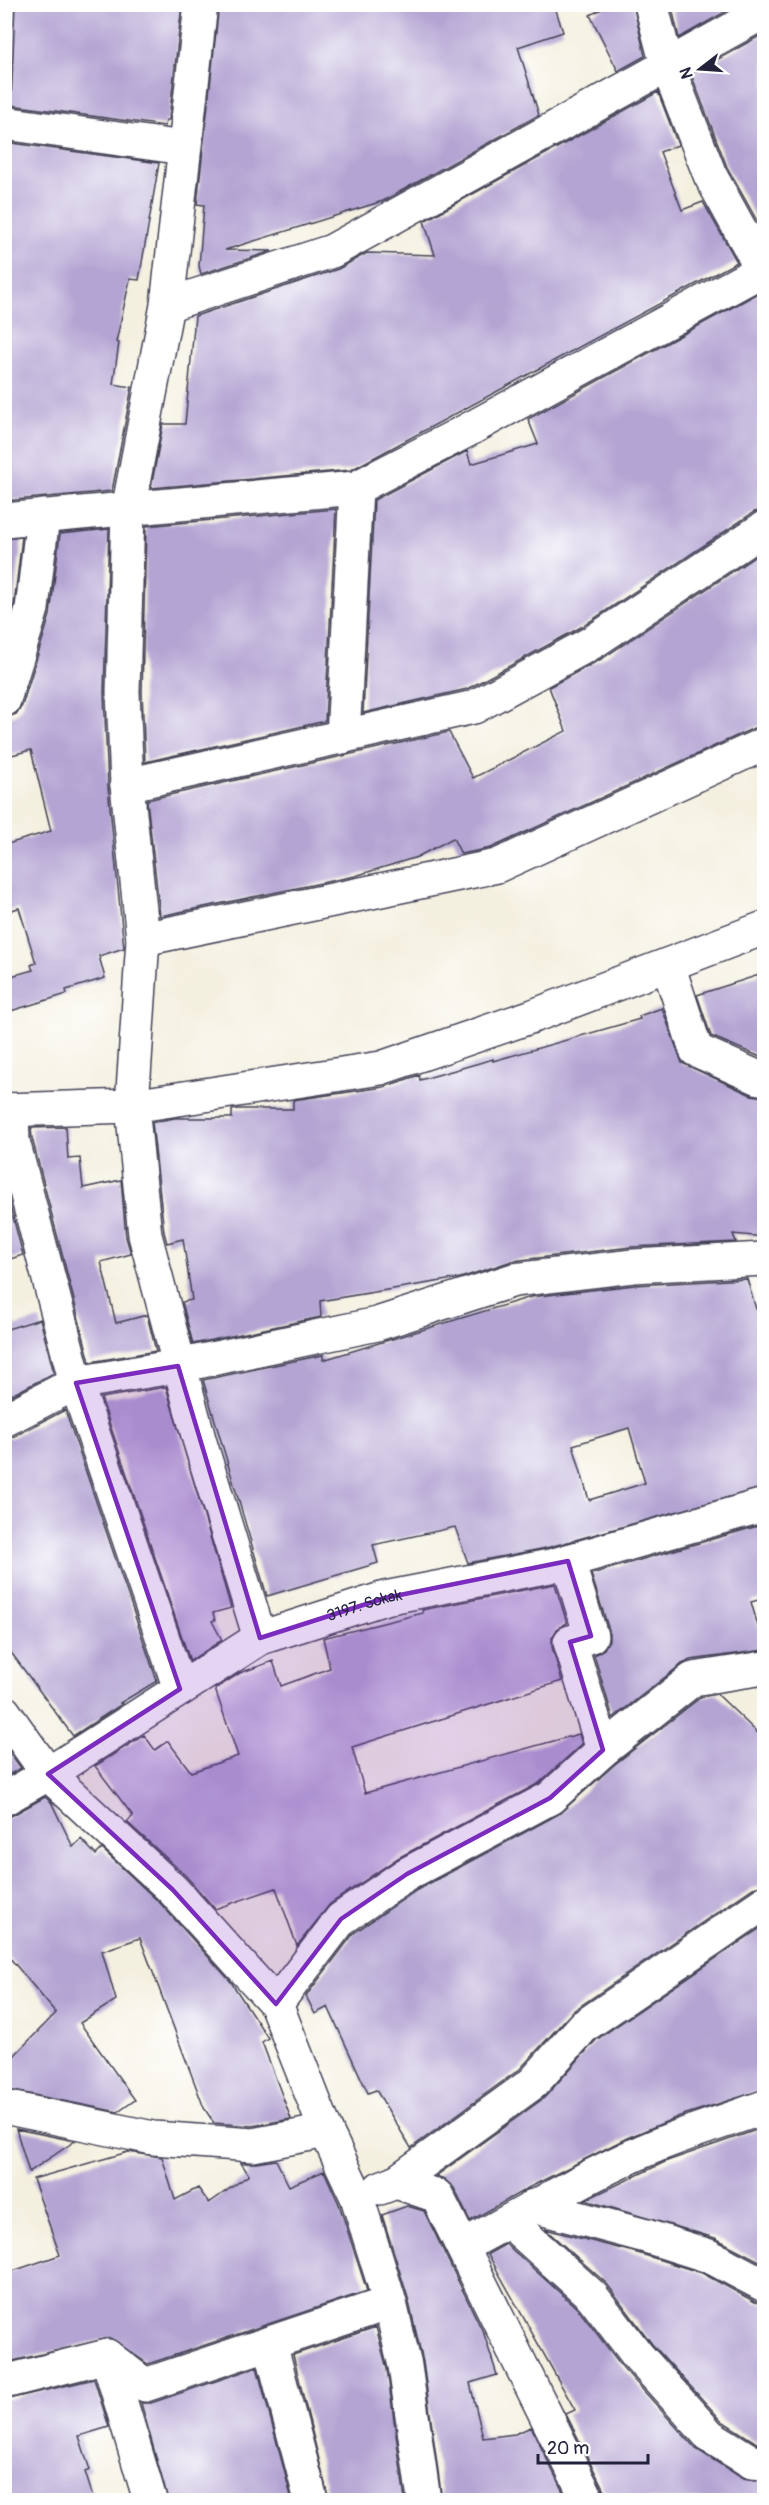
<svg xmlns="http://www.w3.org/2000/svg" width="769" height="2505" viewBox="0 0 769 2505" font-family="Pangolin,sans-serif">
<rect width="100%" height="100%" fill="#fff"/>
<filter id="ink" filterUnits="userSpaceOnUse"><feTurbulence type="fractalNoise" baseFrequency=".0167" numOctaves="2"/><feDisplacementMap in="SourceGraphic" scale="12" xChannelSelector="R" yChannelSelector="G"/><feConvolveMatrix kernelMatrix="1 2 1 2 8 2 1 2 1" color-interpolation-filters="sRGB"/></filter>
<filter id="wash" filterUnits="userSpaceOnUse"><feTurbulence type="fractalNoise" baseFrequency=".008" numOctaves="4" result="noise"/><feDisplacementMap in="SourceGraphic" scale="24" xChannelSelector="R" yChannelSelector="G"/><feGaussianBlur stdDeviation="1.35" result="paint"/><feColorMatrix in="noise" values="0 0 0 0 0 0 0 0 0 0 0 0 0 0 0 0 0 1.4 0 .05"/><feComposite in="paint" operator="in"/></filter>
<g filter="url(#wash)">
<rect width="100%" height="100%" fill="#f4f0e0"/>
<g id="blocks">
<path fill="#b4a4d3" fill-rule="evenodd" d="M15 4H182L169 120H166L165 126 11 105Z
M219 4H554L563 32 518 47 539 115 383 201 225 250 272 251 201 274 199 266 204 205 197 204Z
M611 4H633L645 56 618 71 590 15Z
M671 4H739L679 38Z
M765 33V235L727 167 691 74Z
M658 92 678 145 660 152 682 210 703 202 737 262 351 470 151 488 163 424H185L195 316 338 269 367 253 435 255 424 221Z
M4 142 159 163 139 280 130 279 116 342 119 343 113 384 132 387 112 491 4 501Z
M762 291 765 292V510L754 512 583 626 467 689 363 713 374 500 467 451 471 464 538 444 528 419Z
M336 509 325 721 145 762 142 692 146 526Z
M109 529 104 693 108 787 124 948 99 956 105 978 66 990 67 994 4 1013V978L33 970 31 965 36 963 19 908 4 912V845L51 831 31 750 4 757V718L16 714 22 706 50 615 60 534Z
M22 537 14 605 4 635V539Z
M765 550V723L491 848 461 854 453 838 417 857 355 876 160 916 147 800 449 732 473 778 566 731 549 687 603 658Z
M765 973V1059L711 1036 697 995Z
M662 1008 682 1063 751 1095 765 1097V1237L733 1234 736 1242 631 1247 512 1261 460 1278 320 1301 321 1317 193 1344 182 1302 192 1300 183 1239 167 1243 164 1232 152 1122 175 1118H232V1110L238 1109H293V1100L384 1087 419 1075 420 1080 493 1059V1061L640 1019 639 1016Z
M66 1127 68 1159 80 1158 83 1188 121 1180 126 1237 131 1254 101 1262 116 1323 147 1315 156 1351 90 1362 32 1138 31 1128Z
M4 1183 23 1255 4 1261Z
M747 1279 756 1309 765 1306V1487L546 1548 468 1563 455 1527 373 1545 378 1563 267 1596 203 1380 323 1355V1360L531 1297 635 1285ZM629 1428 645 1483 589 1500 573 1445Z
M40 1319 54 1373 4 1399V1330Z
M166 1387 231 1608 213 1613 215 1620 212 1621 222 1640 190 1661 101 1398Z
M65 1410 157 1681 120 1703 122 1704 73 1736 4 1643V1438L13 1437Z
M765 1524V1598L751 1602 765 1650 690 1660 682 1664 613 1718 594 1655 604 1649 609 1640V1630L591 1574Z
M555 1584 567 1623 557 1629 552 1638V1647L562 1681 352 1747 365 1793 579 1734 582 1744 539 1783 398 1858 330 1904 297 1946 276 1888 215 1909 186 1876 127 1822 133 1816 95 1766 144 1735 155 1750 168 1741 191 1772 238 1756 215 1689 240 1673 273 1661 281 1686 330 1668 323 1638 423 1613 422 1610Z
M717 1694 765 1740V1885L753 1888 573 2011 520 2069 411 2148 376 2090 368 2093 328 2007 315 2014 306 1996 354 1933 417 1890 559 1814 615 1764 701 1697Z
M4 1745 21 1768 4 1777Z
M45 1797 51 1802 73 1847 81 1839 96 1855 102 1849 160 1903 231 1982 268 2038 262 2042 291 2119 252 2126 214 2123 204 2108 140 1938 102 1951 116 2000 80 2023 135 2100 118 2112 4 2089V2066L56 2013 4 1951V1818L13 1815Z
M765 1925V2089L680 2116 627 2138 528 2188 470 2221 454 2188 444 2179 436 2176 544 2098 596 2040Z
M765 2127V2264L715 2238 585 2200 667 2161Z
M16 2129 75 2141 29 2172Z
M128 2152 162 2157 175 2200 198 2188 209 2203 249 2175 241 2163H256L276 2160 289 2186 324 2171 339 2204 367 2291 148 2364 110 2338 4 2363V2274L60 2255 33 2179Z
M407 2206 424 2211 484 2334 497 2375 470 2383 483 2438 515 2434 531 2427 567 2500H442L423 2362 408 2298 382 2215Z
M545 2229 641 2254 702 2273 755 2302 765 2304V2444H758L722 2421 652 2344 607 2284Z
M506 2244 578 2309 624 2369 696 2449 742 2478 765 2481V2500H607L605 2492 566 2414 575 2410 488 2254Z
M376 2327 387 2369 405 2500H329L293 2355Z
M257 2367 292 2500H168L141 2403H151Z
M94 2379 109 2427 79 2436 90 2470 85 2472 94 2500H4V2400Z"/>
</g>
</g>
<g filter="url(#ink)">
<use href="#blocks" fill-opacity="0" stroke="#424154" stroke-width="1.5"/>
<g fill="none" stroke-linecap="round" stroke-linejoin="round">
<defs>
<g id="minor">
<path d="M201 4 167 305 128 510 123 692 127 785 143 939 132 1106 145 1235 199 1439 260 1638"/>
<path d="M651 4 667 65 710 175 764 273"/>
<path d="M4 123 184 148"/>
<path d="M167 305 332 251 764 12"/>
<path d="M4 520 356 488 466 431 764 269"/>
<path d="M4 700 32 609 43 516"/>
<path d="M343 737 356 488"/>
<path d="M127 785 474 707 593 642 764 528"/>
<path d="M143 939 497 866 764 744"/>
<path d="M668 965 696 1050 759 1078H764"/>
<path d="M12 1110 13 1141 76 1383 180 1689"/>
<path d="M4 1420 76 1383 178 1366 377 1324 514 1280 633 1266 764 1259"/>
<path d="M568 1561 591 1636 570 1642 603 1750"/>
<path d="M4 1712 48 1774 173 1890 276 2004 326 2131 357 2197 390 2303 405 2366 424 2500"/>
<path id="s1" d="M4 1799 48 1774 260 1638 385 1598 550 1566 764 1505"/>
<path d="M276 2004 341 1919 407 1874 550 1798 603 1750 693 1679 764 1668"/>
<path d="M4 2107 153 2138 253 2145 326 2131"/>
<path d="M396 2182 533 2083 584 2026 764 1903"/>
<path d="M380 2188 396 2182 437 2196 588 2500"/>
<path d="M533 2206 646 2236 709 2256 764 2285"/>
<path d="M510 2222 592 2296 638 2356 710 2436 752 2462 764 2463"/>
<path d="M463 2246C528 2212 591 2172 660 2144 694 2130 730 2120 764 2107"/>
<path d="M270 2343 311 2500"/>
<path d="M107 2356 150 2500"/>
<path d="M4 2382 107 2356 145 2385 389 2303"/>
</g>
<path id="tertiary" d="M4 1110 132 1106 381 1068 533 1016 764 928"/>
</defs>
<use href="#minor" stroke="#424154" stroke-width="36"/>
<use href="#tertiary" stroke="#424154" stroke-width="36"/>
<use href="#minor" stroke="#fff" stroke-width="33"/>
<use href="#tertiary" stroke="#fff" stroke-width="33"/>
</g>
</g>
<path fill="#7b2cbf" fill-opacity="0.2" stroke="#7b2cbf" stroke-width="4.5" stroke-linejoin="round" d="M178 1366 260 1638 385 1598 568 1561 591 1636 570 1642 603 1750 550 1798 407 1874 341 1919 276 2004 173 1890 48 1774 180 1689 76 1383Z"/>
<g text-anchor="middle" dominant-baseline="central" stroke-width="4.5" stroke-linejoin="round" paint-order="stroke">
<g font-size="16" fill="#22223b" stroke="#fff">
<text stroke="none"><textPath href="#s1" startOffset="412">3197. Sokak</textPath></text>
</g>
</g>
<rect width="769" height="2505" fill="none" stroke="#fff" stroke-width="24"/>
<g transform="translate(700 69) rotate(253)" stroke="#ffffff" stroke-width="4.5" paint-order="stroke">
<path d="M0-4.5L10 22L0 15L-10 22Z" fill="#22223b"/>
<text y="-9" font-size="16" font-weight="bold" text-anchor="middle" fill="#22223b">N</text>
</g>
<path d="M538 2454v9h110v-9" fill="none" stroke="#22223b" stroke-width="3"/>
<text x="547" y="2454" font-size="18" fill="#22223b" stroke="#ffffff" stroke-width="4.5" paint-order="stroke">20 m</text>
</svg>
